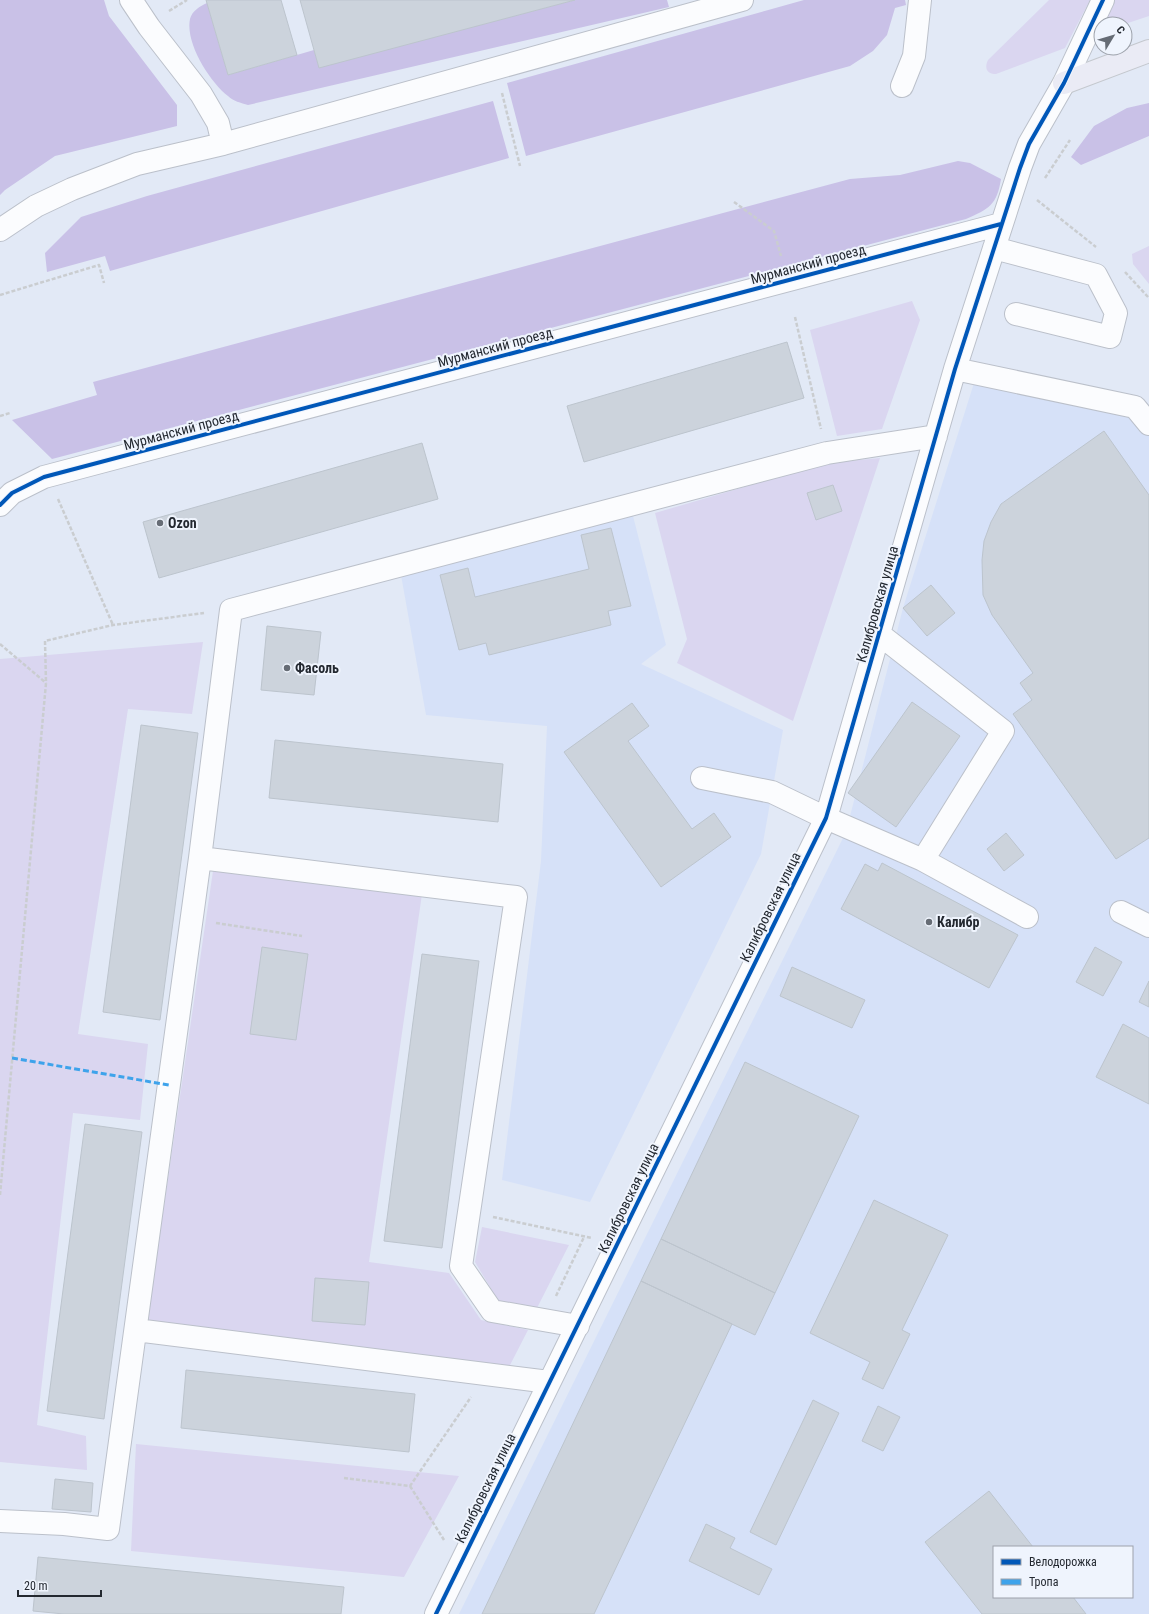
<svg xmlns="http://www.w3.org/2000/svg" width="1149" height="1614" viewBox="0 0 1149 1614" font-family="'Roboto Condensed',sans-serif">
<rect width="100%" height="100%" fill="#e2e9f6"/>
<path fill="#d6e1f8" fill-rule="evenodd" d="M980 364 1149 406V1614H459L846 832 903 608ZM994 1547H1132V1597H994Z
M633 516 666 645 641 664 783 730 761 854 590 1202 502 1180 541 861 547 726 426 715 401 575Z"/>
<path fill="#dad6f0" d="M1049 0H1090L1065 48 996 74C987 74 984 68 988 60Z
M1112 0H1149V16L1125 24H1101V33L1095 35Z
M1149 246V284L1133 264 1132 254Z
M912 301 920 320 882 429 837 436 810 330Z
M880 458 793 721 677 663 687 639 655 513 827 463Z
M203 642 192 714 128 709 78 1034 148 1044 140 1120 73 1113 37 1425 86 1436 87 1470 0 1462V659Z
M214 864 422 894 369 1262 449 1273 481 1320 528 1330 509 1367 147 1322Z
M482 1227 569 1245 537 1308 499 1302 475 1262Z
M136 1444 459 1476 404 1577 131 1551Z"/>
<path fill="#c9c1e7" d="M0 0H104L109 16 177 105V126L55 156 5 190 0 195Z
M575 0H667L669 7 248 105C241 103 233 101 228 96 210 82 185 43 190 19 192 11 200 6 207 3L228 75 314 50 319 67Z
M804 0H905L906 5 895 8 887 35 873 51 850 66 526 156 507 83Z
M493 101 509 158 110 271 105 256 47 272 45 253 81 217 147 196Z
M1149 103V136L1081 165 1071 157 1094 126 1127 108Z
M958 161 970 163 1001 179C997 205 989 209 966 219L52 459 12 420 97 395 93 382 850 179 900 175Z"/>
<path fill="#ccd3dc" stroke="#bcc4cd" d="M206 0H281L297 55 228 75Z
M300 0H575L319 68Z
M787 342 804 398 584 462 567 406Z
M1104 431 1149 495V838L1116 859 1013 714 1032 700 1020 683 1033 673 992 615 983 595 982 560 984 541 991 522 1001 504Z
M422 443 438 499 159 578 143 522Z
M833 485 842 511 816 520 807 493Z
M611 528 631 606 608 611 611 625 489 655 486 643 459 650 440 575 468 568 475 597 589 569 581 535Z
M931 585 955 613 927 636 903 608Z
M267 626 321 632 314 695 261 690Z
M912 702 960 736 896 827 848 793Z
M632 703 649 726 628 741 692 829 714 813 731 837 661 887 564 752Z
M141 725 198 733 160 1020 103 1012Z
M275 740 503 764 498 822 269 798Z
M1006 833 1024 855 1004 871 987 849Z
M882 863 1018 935 989 988 841 909 865 864 878 871Z
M262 947 308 954 296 1040 250 1034Z
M1095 947 1122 962 1103 996 1076 982Z
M422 954 479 961 442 1248 384 1241Z
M792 967 865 1000 852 1028 780 996Z
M1149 981V1007L1139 1002Z
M1123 1024 1149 1038V1104L1096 1077Z
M745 1062 859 1116 775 1293 661 1239Z
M85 1124 142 1132 104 1419 47 1411Z
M874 1200 948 1235 902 1330 910 1334 883 1389 862 1379 870 1362 810 1333Z
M661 1239 775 1293 755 1335 641 1281Z
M315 1278 369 1282 365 1325 312 1321Z
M641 1281 732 1324 594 1614H482Z
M186 1370 415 1394 409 1452 181 1428Z
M813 1400 839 1413 776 1545 750 1532Z
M878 1406 900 1417 883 1451 862 1441Z
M55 1479 93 1483 91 1512 52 1509Z
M989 1491 1033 1547H994V1597H1073L1086 1614H982L925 1542Z
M706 1524 735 1538 730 1548 772 1569 759 1595 689 1561Z
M38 1557 344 1587 341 1614H64L33 1611Z"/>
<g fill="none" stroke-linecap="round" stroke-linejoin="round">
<defs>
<path id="minor" d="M131 0 149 27 201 94 218 123 223 144
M902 86 914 56 920 0
M0 230 36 206 72 189 137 164 223 144 742 0
M994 248 1096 275 1116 313 1110 337 1016 314
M955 369 1135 407 1149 424
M0 505 12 493 44 477 1001 224
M702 778 772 792 826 818 923 860 1003 731 879 634
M200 858 516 897 461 1266 492 1311 578 1326
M923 860 1027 917
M1121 912 1149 926
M136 1330 549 1382
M0 1521 64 1524 108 1529 200 858 231 610 827 453 936 436
M436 1614 826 818 955 369 1020 168 1029 144 1064 83 1103 0"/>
<path id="major" d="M1064 83 1149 51"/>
</defs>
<use href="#minor" stroke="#bbc0ca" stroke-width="24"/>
<use href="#major" stroke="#c4c8ce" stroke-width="24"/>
<path stroke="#cacdd0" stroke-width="2.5" stroke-dasharray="4 2" stroke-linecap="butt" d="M169 11 187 0
M502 93 520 166
M1045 178 1070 140
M1037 200 1096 247
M734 202 774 231 781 256
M1125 272 1149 298
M0 295 99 265 104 283
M795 317 821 429
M0 416 10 413
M58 499 113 625
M0 644 46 683
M216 923 302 936
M0 1195 46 683 45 641 113 625 204 613
M493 1217 592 1238
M556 1296 584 1237
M344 1478 410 1486 471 1397
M410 1486 444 1540"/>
<use href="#minor" stroke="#fbfcfe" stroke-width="22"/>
<use href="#major" stroke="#eaebf5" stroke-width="22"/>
<path stroke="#3ea3eb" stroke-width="3" stroke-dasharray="6 3" stroke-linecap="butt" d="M12 1058 169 1085"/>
<defs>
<path id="cycleway" d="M0 505 12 493 44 477 1001 224
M436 1614 826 818 955 369 1020 168 1029 144 1064 83 1103 0"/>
</defs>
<use href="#cycleway" stroke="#eff4fd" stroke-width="6"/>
<use href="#cycleway" stroke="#0057b8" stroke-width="4"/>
</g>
<g fill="#666c75" stroke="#eff4fd" stroke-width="1.5">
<circle cx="160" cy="523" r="4"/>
<circle cx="287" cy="668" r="4"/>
<circle cx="929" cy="922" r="4"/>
</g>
<g text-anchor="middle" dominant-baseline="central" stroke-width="4" stroke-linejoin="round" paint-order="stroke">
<g font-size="14" fill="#232830" stroke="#eff4fd">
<text transform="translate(808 264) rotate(-15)">Мурманский проезд</text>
<text transform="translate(495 347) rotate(-15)">Мурманский проезд</text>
<text transform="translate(181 430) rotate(-15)">Мурманский проезд</text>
<text transform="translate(877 604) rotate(-74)">Калибровская улица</text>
<text transform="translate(770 907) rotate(-64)">Калибровская улица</text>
<text transform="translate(628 1198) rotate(-64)">Калибровская улица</text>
<text transform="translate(485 1488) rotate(-64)">Калибровская улица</text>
</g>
<g font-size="14" font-weight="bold" fill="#232830" stroke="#eff4fd" text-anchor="start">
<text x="168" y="523">Ozon</text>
<text x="295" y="668">Фасоль</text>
<text x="937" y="922">Калибр</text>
</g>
</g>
<rect x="993" y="1546" width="140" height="52" fill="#eff4fd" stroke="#9da2ab"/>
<rect x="1001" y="1559" width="20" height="6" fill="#0057b8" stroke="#9da2ab"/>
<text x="1029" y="1566" font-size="12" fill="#232830">Велодорожка</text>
<rect x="1001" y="1579" width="20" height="6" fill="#3ea3eb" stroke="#9da2ab"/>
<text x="1029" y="1586" font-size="12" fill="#232830">Тропа</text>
<g transform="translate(1113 36) rotate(52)"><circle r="19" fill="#eff4fd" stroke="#9da2ab"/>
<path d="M0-3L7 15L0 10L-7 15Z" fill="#666c75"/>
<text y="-6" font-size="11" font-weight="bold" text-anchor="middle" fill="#232830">С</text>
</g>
<path d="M18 1590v6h83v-6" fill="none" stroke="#232830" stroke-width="2"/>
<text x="24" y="1590" font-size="12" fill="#232830" stroke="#eff4fd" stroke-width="3" paint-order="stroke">20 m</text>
</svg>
